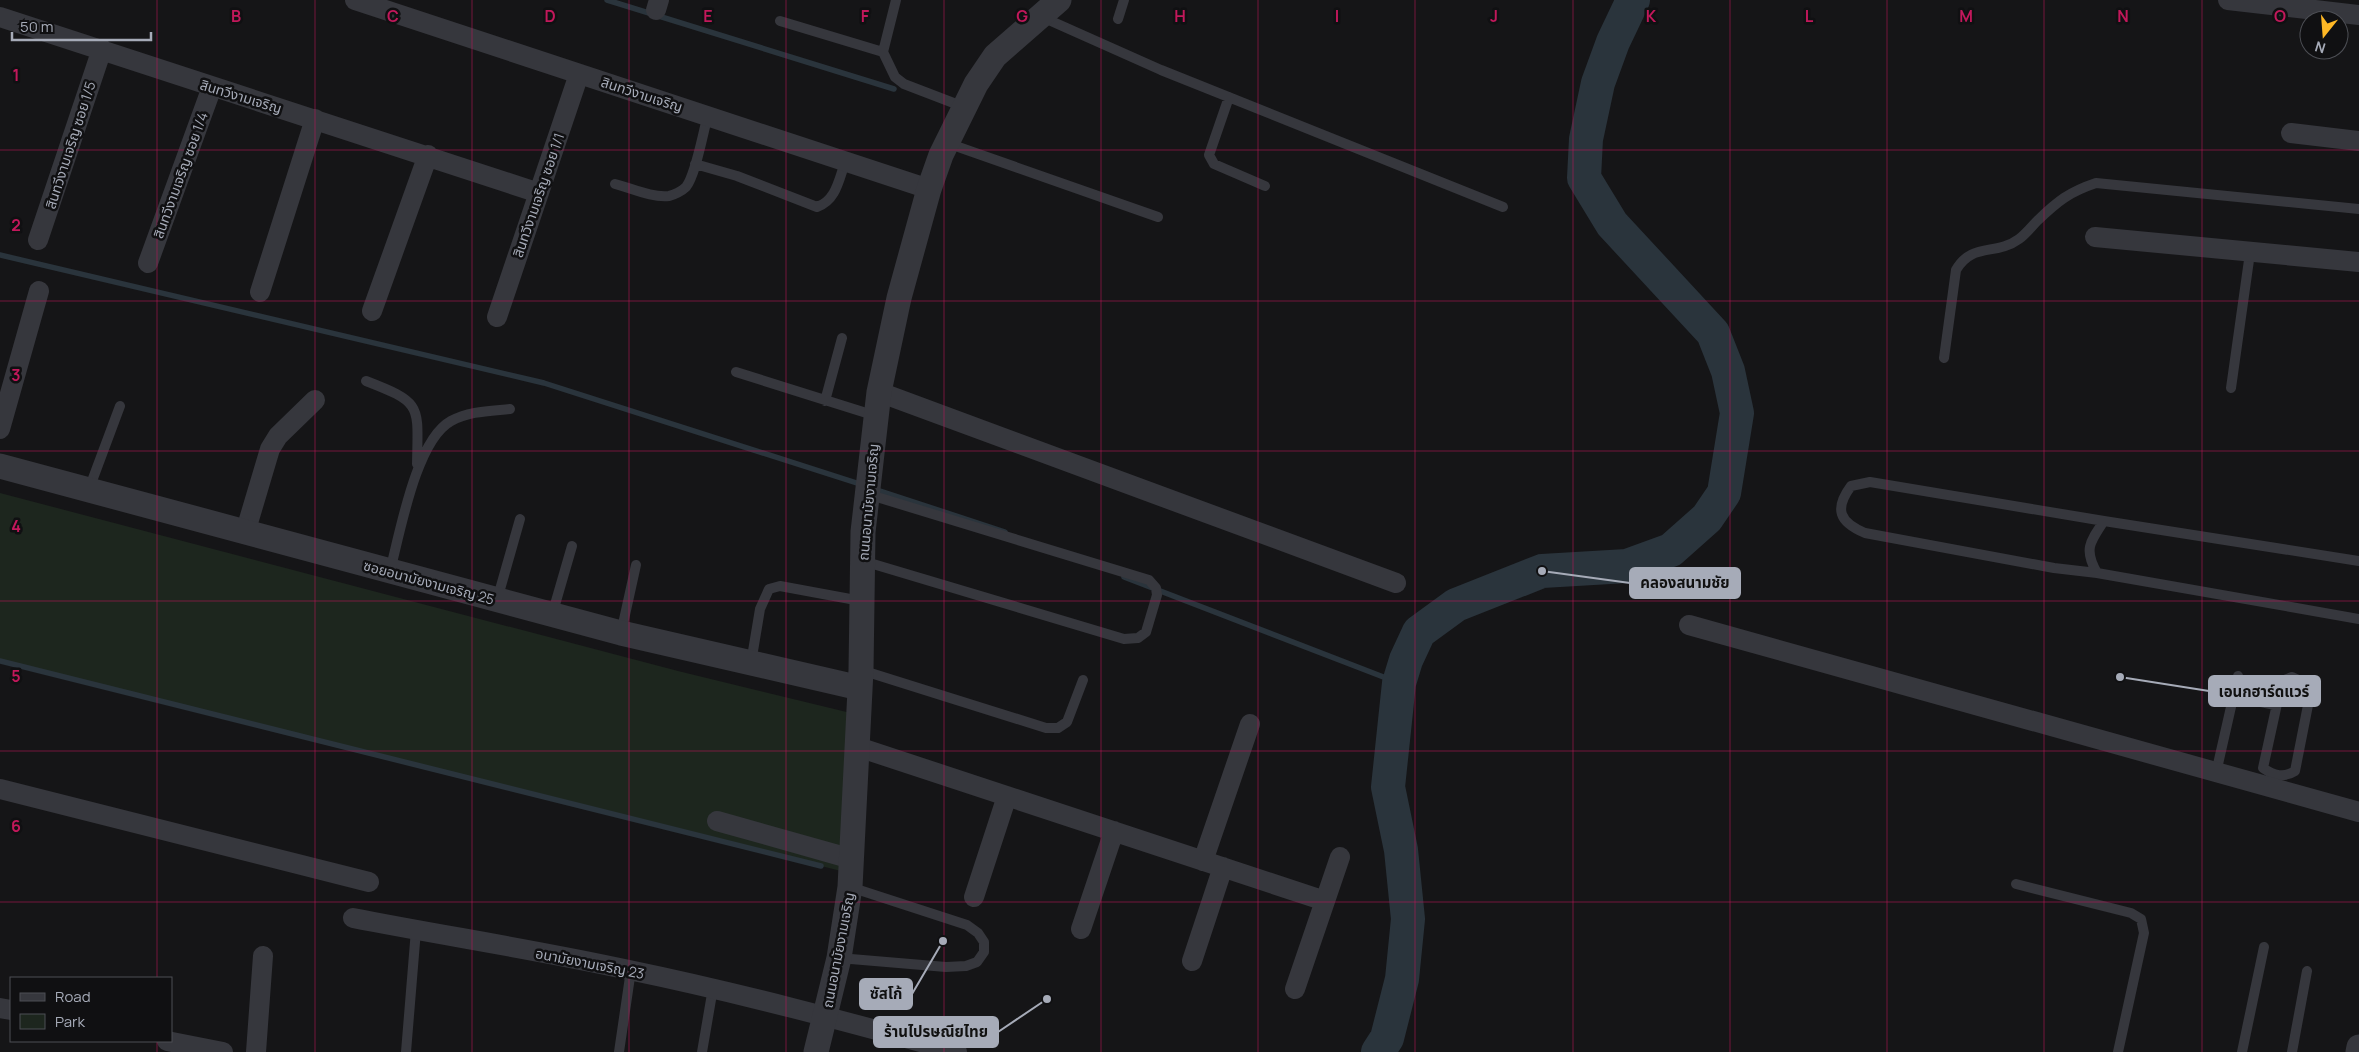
<svg xmlns="http://www.w3.org/2000/svg" width="2359" height="1052" viewBox="0 0 2359 1052" font-family="Manrope,'Noto Sans Thai',sans-serif">
<rect width="100%" height="100%" fill="#151517"/>
<path fill="#1d261e" d="M0 493 678 671 859 715 853 874 0 661Z"/>
<g fill="none" stroke-linecap="round" stroke-linejoin="round">
<path stroke="#2a343c" stroke-width="5.5" d="M607 0 894 89
M0 255 544 383 863 485
M874 489 1005 532
M1124 577 1399 683
M0 661 821 866"/>
<path stroke="#2a343c" stroke-width="34" d="M1378 1052 1387 1038 1402 979 1408 919 1401 850 1388 787 1399 683 1406 660 1419 632 1456 605 1542 571 1627 566 1671 550 1707 518 1724 493 1737 413 1728 371 1713 333 1612 224 1584 178 1586 139 1598 83 1613 42 1633 0"/>
<path stroke="#36373d" stroke-width="10" d="M1042 17 1161 70 1503 207
M1118 19 1124 0
M780 21 883 52 895 77 904 84 964 107
M883 52 896 0
M1229 97 1209 155 1214 164 1265 186
M947 143 1158 217
M695 164 737 176 817 207C837 200 839 178 846 160
M615 184C631 188 652 198 669 196 674 195 682 191 686 187 696 174 703 132 708 115
M1944 358 1956 270C1972 242 1996 256 2019 239 2026 234 2032 226 2038 220 2058 201 2069 192 2096 183L2359 209
M736 372 876 416
M366 381C423 403 418 405 417 464
M2231 388 2250 253
M825 401 842 338
M89 489 120 406
M863 561 1124 639 1138 638 1146 632 1157 595 1156 588 1149 580 867 494
M2359 561 2104 521 1870 482 1851 486C1834 509 1839 522 1865 533L2054 568 2097 573 2359 619
M390 571C400 533 416 440 451 421 469 411 490 411 510 409
M2097 573C2084 550 2089 543 2104 521
M497 600 520 519
M552 615 572 546
M621 633 636 565
M751 663 760 609 769 589 780 586 861 601
M861 670 1046 728H1058L1067 722 1083 680
M2292 677 2303 682 2311 690 2295 771C2284 778 2274 776 2263 768L2282 681Z
M2233 696 2275 705
M2216 773 2238 676
M2016 884 2131 913 2141 919 2144 933 2118 1052
M839 958 946 967 966 966 977 962 984 952V942L978 933 967 925 850 887
M406 1052 416 930
M619 1052 631 970
M702 1052 713 988
M2242 1052 2264 947
M2292 1052 2307 971"/>
<path stroke="#36373d" stroke-width="20" d="M355 0 929 189
M2228 0 2359 15
M656 10 659 0
M0 17 539 193
M2291 133 2359 141
M2095 237 2359 262
M38 240 102 49
M148 263 212 87
M260 292 315 119
M372 311 428 155
M497 317 579 74
M879 392 1396 583
M0 429 39 291
M245 533 270 449 278 436 315 400
M1689 625 2359 812
M858 747 1325 901 1295 989
M0 789 369 882
M717 821 852 859
M1203 861 1250 724
M974 897 1007 796
M1325 901 1340 857
M353 918C445 936 538 950 629 970 740 993 848 1022 957 1052
M1081 929 1114 831
M1192 961 1223 867
M0 1008 11 1010
M167 1041 223 1052
M256 1052 263 956"/>
<path stroke="#36373d" stroke-width="25" d="M0 466 621 633 860 688
M816 1052 839 958 850 887 861 670 863 532 879 392 899 298 929 189 941 155 976 84 995 56 1059 0
M2358 1052 2359 1047"/>
</g>
<path fill="none" stroke="#c2185b" stroke-width="1" stroke-opacity="0.55" d="M157 0V978M315 0V1052M472 0V1052M629 0V1052M786 0V1052M944 0V1052M1101 0V1052M1258 0V1052M1415 0V1052M1573 0V1052M1730 0V1052M1887 0V1052M2044 0V1052M2202 0V1052M0 150H2359M0 301H2359M0 451H2359M0 601H2359M0 751H2359M0 902H2359M157 1041V1052"/>
<g text-anchor="middle" dominant-baseline="central" stroke-width="5" stroke-linejoin="round" paint-order="stroke">
<g font-size="14" fill="#a6abb8" stroke="#101012">
<text transform="translate(642 94) rotate(18)">สินทวีงามเจริญ</text>
<text transform="translate(241 96) rotate(17)">สินทวีงามเจริญ</text>
<text transform="translate(70 145) rotate(-72)">สินทวีงามเจริญ ซอย 1/5</text>
<text transform="translate(180 175) rotate(-70)">สินทวีงามเจริญ ซอย 1/4</text>
<text transform="translate(538 195) rotate(-71)">สินทวีงามเจริญ ซอย 1/1</text>
<text transform="translate(868 502) rotate(-85)">ถนนอนามัยงามเจริญ</text>
<text transform="translate(429 582) rotate(15)">ซอยอนามัยงามเจริญ 25</text>
<text transform="translate(838 950) rotate(-79)">ถนนอนามัยงามเจริญ</text>
<text transform="translate(590 963) rotate(11)">อนามัยงามเจริญ 23</text>
</g>
</g>
<g font-size="16" text-anchor="middle" font-weight="bold" fill="#c2185b" stroke="#101012" stroke-width="5" stroke-linejoin="round" paint-order="stroke">
<text x="236" y="22">B</text>
<text x="393" y="22">C</text>
<text x="550" y="22">D</text>
<text x="708" y="22">E</text>
<text x="865" y="22">F</text>
<text x="1022" y="22">G</text>
<text x="1180" y="22">H</text>
<text x="1337" y="22">I</text>
<text x="1494" y="22">J</text>
<text x="1651" y="22">K</text>
<text x="1809" y="22">L</text>
<text x="1966" y="22">M</text>
<text x="2123" y="22">N</text>
<text x="2280" y="22">O</text>
<text x="16" y="81">1</text>
<text x="16" y="231">2</text>
<text x="16" y="381">3</text>
<text x="16" y="532">4</text>
<text x="16" y="682">5</text>
<text x="16" y="832">6</text>
</g>
<path fill="none" stroke="#a6abb8" stroke-width="2" d="M1542 571L1630 583M2120 677L2209 691M943 941L912 994M1047 999L998 1032"/>
<g fill="#a6abb8" stroke="#101012" stroke-width="2">
<circle cx="1542" cy="571" r="5"/>
<circle cx="2120" cy="677" r="5"/>
<circle cx="943" cy="941" r="5"/>
<circle cx="1047" cy="999" r="5"/>
</g>
<g fill="#a6abb8" stroke="#a6abb8" stroke-width="2">
<rect x="1630" y="568" width="110" height="30" rx="5"/>
<rect x="2209" y="676" width="111" height="30" rx="5"/>
<rect x="860" y="979" width="52" height="30" rx="5"/>
<rect x="874" y="1017" width="124" height="30" rx="5"/>
</g>
<g font-size="15" text-anchor="middle" font-weight="bold" fill="#111">
<text x="1685" y="588">คลองสนามชัย</text>
<text x="2264" y="697">เอนกฮาร์ดแวร์</text>
<text x="886" y="999">ซัสโก้</text>
<text x="936" y="1037">ร้านไปรษณียไทย</text>
</g>
<rect x="10" y="977" width="162" height="65" fill="#101012" stroke="#4c4e54"/>
<rect x="20" y="993" width="25" height="8" fill="#36373d" stroke="#4c4e54"/>
<text x="55" y="1002" font-size="15" fill="#a6abb8">Road</text>
<rect x="20" y="1014" width="25" height="15" fill="#1d261e" stroke="#4c4e54"/>
<text x="55" y="1027" font-size="15" fill="#a6abb8">Park</text>
<g transform="translate(2324 35) rotate(197)"><circle r="24" fill="#101012" stroke="#4c4e54"/>
<path d="M0-4L9 19L0 12L-9 19Z" fill="#ffb825"/>
<text y="-8" font-size="14" font-weight="bold" text-anchor="middle" fill="#a6abb8">N</text>
</g>
<path d="M12 32v8h139v-8" fill="none" stroke="#a6abb8" stroke-width="2.5"/>
<text x="20" y="32" font-size="15" fill="#a6abb8" stroke="#101012" stroke-width="4" paint-order="stroke">50 m</text>
</svg>
